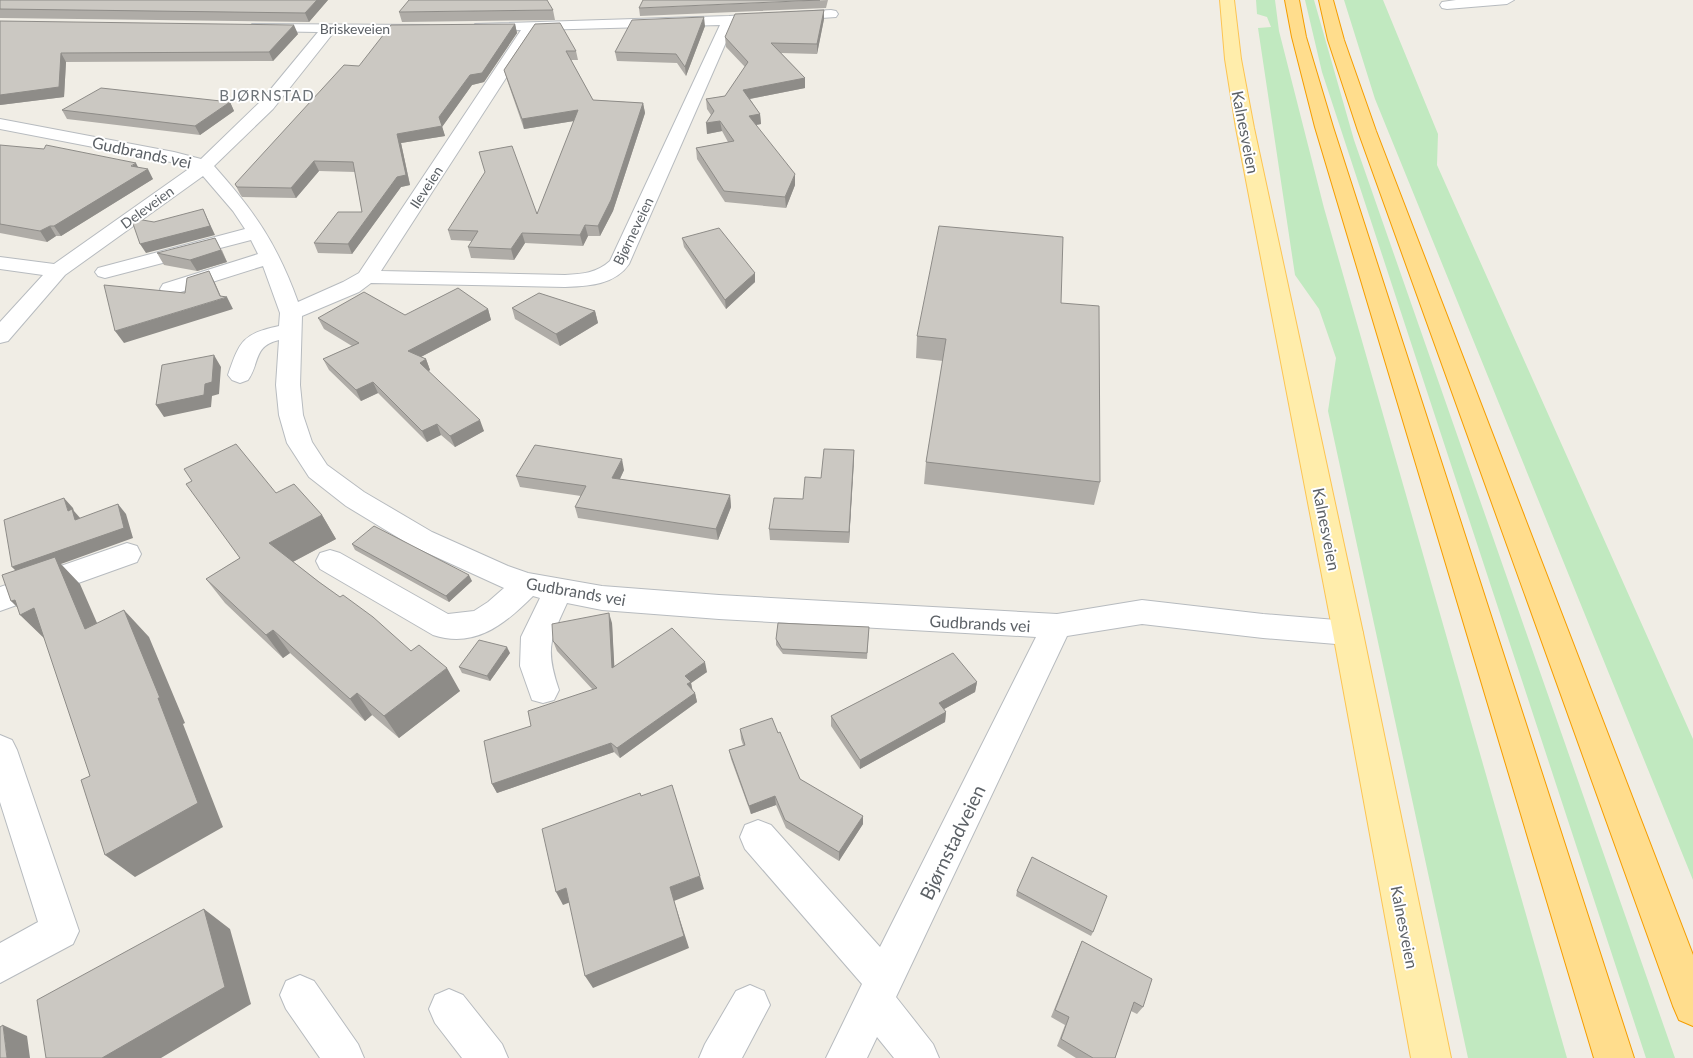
<svg xmlns="http://www.w3.org/2000/svg" width="1693" height="1058" viewBox="0 0 1693 1058" font-family="Lato,sans-serif">
<rect width="100%" height="100%" fill="#f0ede5"/>
<path fill="#c1e9c0" d="M1256 0H1275L1279 31 1324 208 1567 1058H1468L1328 411 1336 358 1319 309 1295 275 1258 28 1271 27 1267 17 1257 14Z
M1305 0H1314L1354 140 1675 1058H1646L1322 72Z
M1344 0H1383L1438 134 1437 165 1693 739V880L1375 99Z"/>
<g fill="none" stroke-linecap="round" stroke-linejoin="round">
<defs>
<path id="minor" d="M1456 0H1514L1507 4 1447 9 1442 8 1440 5 1442 2Z
M831 10 836 11 838 14 836 17 734 24 629 264C615 285 588 286 565 287L371 283 359 292 302 316 300 385 303 415 312 442 327 465 364 492 432 532 508 566 528 573 602 586 719 595 1057 614 1142 600 1263 614 1348 621 1359 624 1363 633 1359 642 1348 645 1263 638 1142 624 1067 636 896 997 933 1044 939 1058H894L877 1037 867 1058H826L862 984 745 849 740 837 745 825 758 820 771 825 880 947 1036 637 719 619 602 610 567 603C550 640 545 649 559 690L554 700 543 703 532 700 520 666 521 637 540 598 533 596C505 624 475 649 433 635L320 569 316 561 320 553 330 550 340 553 448 614 474 611 488 602 504 588 412 546 346 506 309 477 287 443 279 415 276 385 279 340C253 346 260 363 248 380L240 383 232 380 228 375C240 340 243 334 279 326L280 313 263 266 171 295 163 294 160 289 163 284 258 254 251 240 105 278 98 276 95 272 98 268 245 229 233 211 203 176 65 275 8 341 0 343V322L43 275 0 269V257L54 264 190 168 171 162 0 129V119L174 152 201 159 261 101 318 32 257 31 252 30 250 27 252 24 429 25 431 28 429 31 424 32H334L273 109 214 166C255 212 277 244 298 302L343 282 359 273 521 30 480 31 475 30 473 27 475 24 729 16ZM720 25 610 261C597 273 582 274 565 275L381 271 537 30Z
M127 543 137 546 141 554 137 562 0 611V587Z
M0 735 12 740 17 750 79 931 73 944 0 983V943L38 922 0 802Z
M300 975 314 981 358 1044 364 1058H320L286 1009 280 995 286 981Z
M750 985 764 991 770 1005 742 1058H699L705 1044 736 991Z
M449 989 463 995 502 1044 508 1058H462L435 1023 429 1009 435 995Z"/>
<path id="major" d="M1220 0H1234L1241 59 1254 128 1363 633 1451 1058H1411L1333 633 1236 128 1225 59Z"/>
<path id="highway" d="M1285 0H1299L1306 37 1333 127 1634 1058H1594L1315 127 1292 37Z
M1319 0H1333L1344 40 1376 131 1693 955V1026L1679 1020 1673 1006 1358 131 1328 40Z"/>
</defs>
<use href="#minor" stroke="#b7bbbf" stroke-width="2"/>
<use href="#major" stroke="#fcc452" stroke-width="2"/>
<use href="#highway" stroke="#f59d00" stroke-width="2"/>
<use href="#minor" fill="#fff" fill-rule="evenodd"/>
<use href="#major" fill="#ffedab" fill-rule="evenodd"/>
<use href="#highway" fill="#ffdd8d" fill-rule="evenodd"/>
</g>
<path fill="#afaca7" d="M0 0H328L309 22 0 18Z
M828 0 826 8 640 16 639 8Z
M553 10 555 20 402 22 399 12Z
M824 10V19L817 54 781 53 805 78V88L750 99 760 114 761 124 756 125 795 185 786 208 725 202 697 159 696 148 728 142 722 131 707 134 711 115 707 109 706 99 725 96 745 67 726 47 725 37Z
M0 21 298 34 273 61 66 62 64 97 0 105Z
M515 24 517 33 484 82 472 85 442 127 445 136 401 143 410 185 401 187 352 254 318 253 314 243 362 212 355 172 319 171 296 198 242 197 240 194 235 184 359 66Z
M535 24 576 51 578 60H571L593 100 643 103 645 113 613 211 600 236H588L583 246 525 243 514 260 471 258 468 247 472 241 451 240 448 230 537 214 574 121 524 129 507 80 504 70Z
M705 26 686 76 677 63 617 61 615 52Z
M230 102 234 111 200 135 67 119 62 110Z
M0 145 138 167 153 179 61 236H56L47 242 0 233Z
M682 238 755 282 726 309 684 247Z
M222 250 227 262 197 271 164 265 157 253Z
M1061 303 1100 482 1094 505 924 484 926 462 943 361 916 358 917 336Z
M512 308 595 311 598 323 560 346 515 319Z
M488 309 491 320 421 357 426 359 430 370 428 372 484 431 455 447 441 435 427 442 378 393 361 401 329 370 323 359 352 346 324 329 318 318 405 315Z
M854 450 849 543 770 540 769 529 803 499 821 478Z
M624 470 620 479 730 495 731 507 718 540 578 518 575 507 581 496 520 487 516 476Z
M276 493 322 515 336 539 293 562 319 582 411 651 460 691 399 738 372 715 365 721 290 653 283 658 225 603 206 579 240 558Z
M352 544 472 581 449 602 355 550Z
M612 623 614 666 707 672 691 683 692 690 695 693 697 702 620 758 614 752 497 793 492 784 531 726 593 690 557 651 553 641Z
M869 627 867 659 783 654 776 645V639Z
M510 653 490 681 462 673 459 667Z
M977 682 975 692 944 709 946 712 945 722 860 769 831 726V716Z
M740 729 778 733 800 779 863 824 839 861 786 828 776 805 751 814 731 759 729 750 743 745 741 739Z
M1017 891 1093 932 1091 936 1016 896Z
M1082 941 1143 1007 1137 1014 1131 1011 1115 1058H1076L1057 1046 1065 1025 1051 1017 1078 950Z"/>
<path fill="#8e8c88" d="M317 0H328L309 22 305 13Z
M824 10V19L817 54V44Z
M704 17 705 26 686 76 685 67Z
M515 24 517 33 484 82 472 85 442 127 439 117 470 75Z
M294 25 298 34 273 61 269 52Z
M61 53 66 62 64 97 0 105V95Z
M805 78V88L744 100 743 90Z
M230 102 234 111 200 135 195 126Z
M643 103 645 113 613 211 600 236 598 226Z
M578 110 580 120 524 129 522 119Z
M760 114 761 124 750 126 749 116Z
M720 121 722 131 707 134 706 123Z
M442 126 445 136 401 143 410 185 401 187 352 254 348 244 397 177V134Z
M314 161 319 171 296 198 291 188Z
M136 163 141 173 148 169 153 179 61 236 54 226Z
M795 174V185L786 208 785 197Z
M203 209 215 235 146 253 140 244Z
M585 225 588 236 583 246 580 235Z
M50 226 56 236 47 242 40 231Z
M522 233 525 243 514 260 511 249Z
M215 238 227 262 197 271 190 260Z
M209 271 215 283 222 299 227 297 233 309 124 343 115 331 221 299Z
M755 273V282L726 309 725 300Z
M488 309 491 320 413 361 408 351Z
M595 311 598 323 560 346 556 334Z
M214 355 221 367 219 394 212 396 211 407 164 417 156 405 205 384Z
M426 359 430 370 424 374 420 363Z
M373 382 378 393 361 401 356 390Z
M480 420 484 431 455 447 450 436Z
M437 424 441 435 427 442 422 431Z
M854 450V461L849 543V532Z
M622 459 624 470 615 489 612 478Z
M730 495 731 507 718 540 716 529Z
M64 498 73 508 74 511 81 519 84 530 68 511Z
M118 504 126 514 133 538 61 564 80 584 111 655 22 577 12 567Z
M322 515 336 539 285 566 269 543Z
M469 575 472 581 449 602 446 596Z
M15 600 34 608 48 642 20 615 23 613 11 601Z
M124 610 149 637 185 723 183 724 223 827 135 877 105 855 158 698Z
M609 613 612 623 615 678 612 668Z
M273 630 290 653 283 658 266 635Z
M507 647 510 653 490 681 487 676Z
M705 662 707 672 691 683 693 692 689 694 685 676Z
M447 668 460 691 399 738 384 716Z
M977 682 975 692 937 713 939 703Z
M357 693 372 715 365 721 350 699Z
M695 693 697 702 620 758 617 748Z
M946 712 945 722 860 769V760Z
M611 743 614 752 497 793 492 784Z
M775 796 776 805 751 814 749 806Z
M863 816V824L839 861V852Z
M700 876 704 889 674 901 689 948 593 988 585 976 670 887Z
M566 888 573 901 563 905 556 892Z
M204 909 230 929 251 1004 161 1058H102Z
M3 1025 27 1036 30 1058H7Z"/>
<path fill="#cbc8c2" stroke="#8e8c88" d="M0 0H317L305 13 0 9Z
M409 0H547L553 10 399 12Z
M643 0H820L639 8Z
M824 10 817 44 771 43 805 78 743 90 760 114 749 116 795 174 785 197 724 191 696 148 734 141 720 121 706 123 714 111 706 99 725 96 748 62 725 37 735 14Z
M704 17 685 67 676 54 615 52 632 20Z
M0 21 294 25 269 52 61 53 59 87 0 95Z
M560 23 576 51H566L593 100 643 103 611 200 598 226 585 225 580 235 522 233 511 249 468 247 478 231 448 230 485 172 479 152 512 146 537 214 578 110 522 119 504 70 535 24Z
M515 24 482 73 470 75 439 117 442 126 397 134 406 175 397 177 348 244 314 243 338 212H362L353 162 314 161 291 188 237 187 235 184 344 65 359 66 391 25Z
M101 88 230 102 195 126 62 110Z
M0 145 44 149 46 145 136 163 131 166 148 169 54 226H50L40 231 0 224Z
M203 209 210 226 140 244 131 218 154 222Z
M939 226 1063 237 1061 303 1099 306 1100 482 926 462 946 339 917 336Z
M719 228 755 273 725 300 682 238Z
M215 238 221 250 190 260 157 253Z
M209 271 220 296 227 297 115 331 104 285 185 293 187 278Z
M458 288 488 309 408 351 426 359 420 363 480 420 450 436 437 424 422 431 373 382 356 390 323 359 359 343 318 318 364 292 405 315Z
M539 293 595 311 556 334 512 308Z
M214 355 212 382 205 384 204 395 156 405 162 365Z
M236 444 276 493 294 484 322 515 269 543 319 582 340 597 343 595 373 617 411 651 419 645 447 668 384 716 357 693 350 699 273 630 266 635 206 579 240 558 186 484 192 481 184 469Z
M535 445 622 459 612 478 730 495 716 529 575 507 586 486 516 476Z
M824 449 854 450 849 532 769 529 774 498 803 499 805 477 821 478Z
M64 498 68 511 72 509 75 520 118 504 124 528 12 567 4 520Z
M374 526 469 575 446 596 352 544Z
M55 557 85 629 124 610 160 698H158L198 803 105 855 81 780 90 776 34 608 20 615 15 600 11 601 2 575Z
M609 613 612 668 672 628 705 662 685 676 691 682 687 684 695 693 617 748 611 743 492 784 484 741 531 726 528 711 597 688 553 641 552 624Z
M778 623 869 627 867 653 782 649 776 639Z
M479 640 507 647 487 676 459 667Z
M953 653 977 682 939 703 946 712 860 760 831 716Z
M772 718 778 733 780 732 800 779 863 816 839 852 785 820 775 796 749 806 729 750 745 745 740 729Z
M672 785 700 876 670 887 684 936 585 976 566 888 556 892 542 829 640 793 641 796Z
M1032 857 1107 896 1093 932 1017 891Z
M204 909 225 987 102 1058H46L37 1000Z
M1082 941 1152 979 1143 1007 1134 1002 1115 1058H1093L1061 1039 1069 1017 1055 1010Z
M3 1025 7 1058H0V1027Z"/>
<g text-anchor="middle" dominant-baseline="central" stroke-width="4" stroke-linejoin="round" paint-order="stroke">
<g font-size="14" fill="#5c6166" stroke="#fff">
<text x="355" y="28">Briskeveien</text>
<text transform="translate(426 187) rotate(-57)">Ileveien</text>
<text transform="translate(147 207) rotate(-36)">Deleveien</text>
<text transform="translate(633 231) rotate(-64)">Bjørneveien</text>
</g>
<g font-size="15" letter-spacing="1" fill="#6d7378" stroke="#fff">
<text x="267" y="95">BJØRNSTAD</text>
</g>
<g font-size="16" fill="#5c6166" stroke="#fff">
<text transform="translate(1246 132) rotate(79)">Kalnesveien</text>
<text transform="translate(142 152) rotate(12)">Gudbrands vei</text>
<text transform="translate(1327 529) rotate(79)">Kalnesveien</text>
<text transform="translate(576 591) rotate(10)">Gudbrands vei</text>
<text transform="translate(980 623) rotate(3)">Gudbrands vei</text>
<text transform="translate(1405 927) rotate(79)">Kalnesveien</text>
</g>
<g font-size="19" fill="#5c6166" stroke="#fff">
<text transform="translate(952 842) rotate(-64)">Bjørnstadveien</text>
</g>
</g>
</svg>
